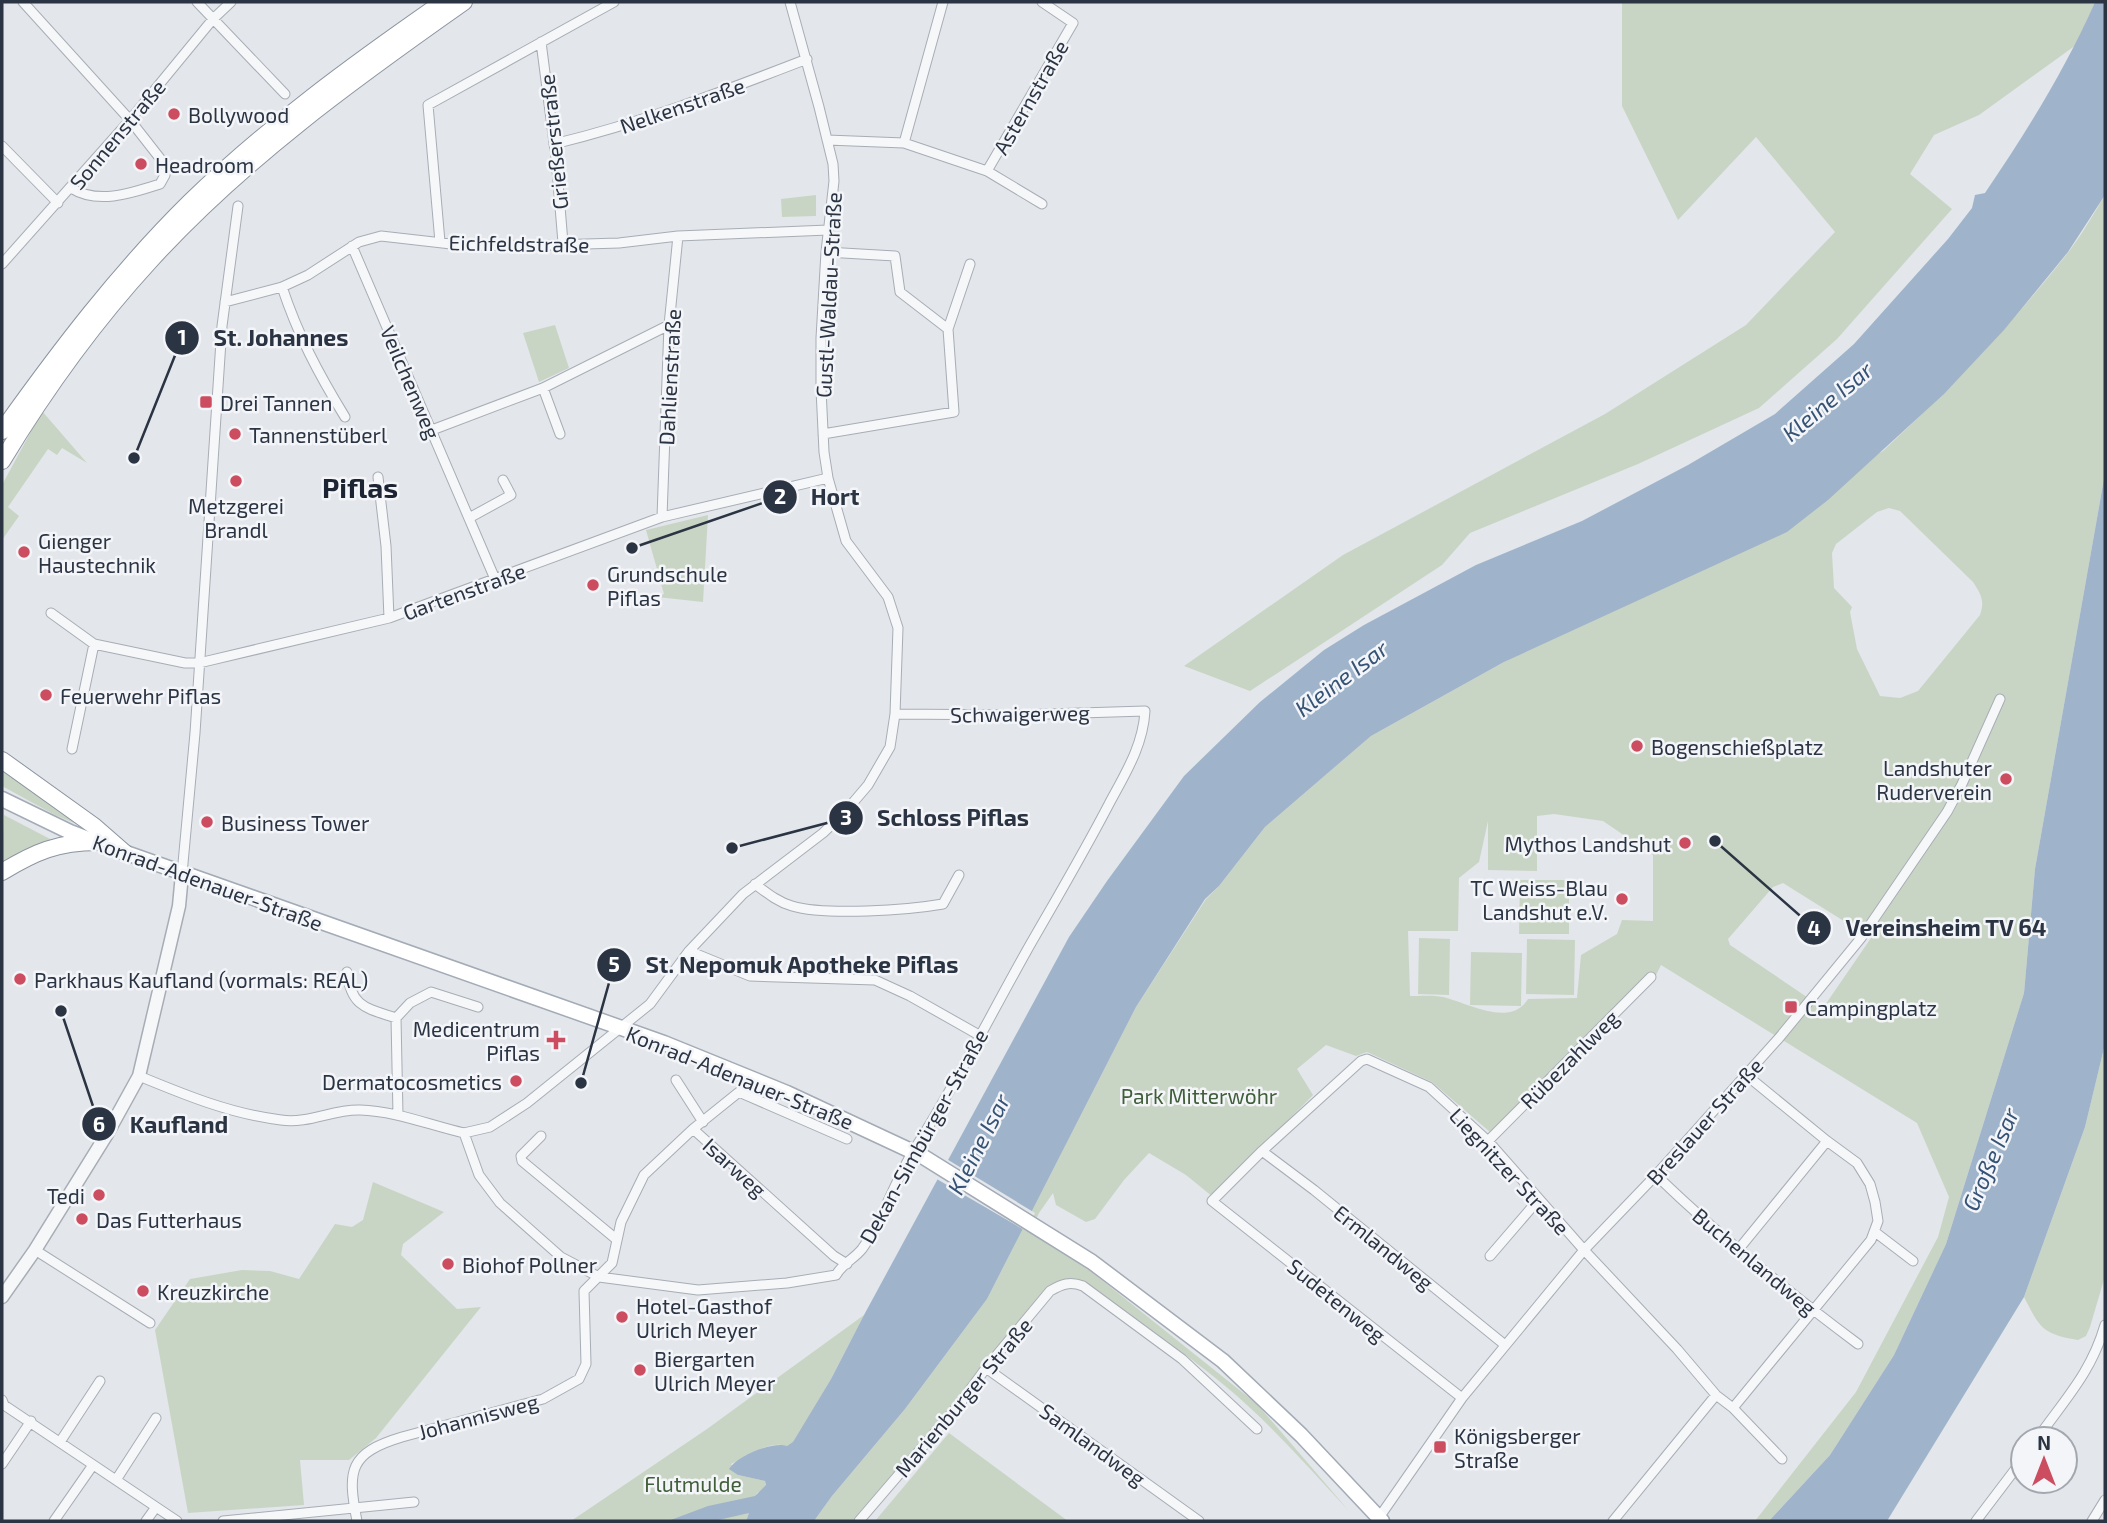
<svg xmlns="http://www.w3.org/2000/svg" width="2107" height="1523" viewBox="0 0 2107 1523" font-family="'Exo 2',sans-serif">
<rect width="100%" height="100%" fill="#e3e6eb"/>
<path fill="#c9d5c4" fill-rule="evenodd" d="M1622 2H2095L2076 45 1979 115 1934 135 1910 174 1952 209 1837 339 1759 408 1638 464 1470 533 1442 565 1250 691 1184 666 1343 555 1605 414 1746 325 1835 232 1756 137 1678 220 1622 106Z
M816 195V216L782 217 781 199Z
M2105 195V473L2035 869 2024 993 1946 1244 1894 1355 1830 1455 1769 1521H1755L1856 1392 1938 1237 1949 1197 1917 1123 1661 965 1654 979 1613 1023 1490 1132 1432 1082 1367 1052 1356 1056 1326 1045 1297 1069 1313 1095 1213 1197 1186 1175 1149 1153 1124 1180 1095 1219 1086 1222 1056 1205 1053 1193 1039 1213 1031 1230 1054 1242 1257 1404 1349 1511C1309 1468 1270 1423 1224 1385 1184 1352 1141 1323 1099 1292L1083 1285H1060L859 1521H814L832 1496 905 1409 987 1299 1136 1007 1206 899 1219 886 1265 827 1371 736 1883 451C1949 390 2011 325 2067 254 2081 236 2093 215 2105 195ZM1889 508 1900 511 1973 582C1981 594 1985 601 1980 615L1918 691 1900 698 1880 696 1857 649 1850 612 1852 607 1834 588 1832 553 1836 544 1877 512ZM1554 814 1603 821 1653 855V921L1622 920 1617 934 1581 955 1577 998 1528 999C1510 1028 1468 1003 1443 997 1433 995 1420 996 1410 996L1408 931H1458L1459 878 1479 862 1488 821V870L1537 871V816ZM1783 883 1871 938 1823 1008 1730 945 1728 939 1773 887Z
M555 325 569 368 539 382 523 333Z
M42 411 87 463 62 448 57 455 48 449 8 507 19 516 2 540V485Z
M708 515 703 602 657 597 664 594 646 530Z
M2 769 79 825 55 815 2 786Z
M4 815 54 841 2 865Z
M1520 880H1569V934H1519Z
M1419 938 1450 939 1449 995 1418 994Z
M1527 939 1575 940 1574 995 1526 994Z
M1471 952 1522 953 1521 1006 1470 1005Z
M2105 1044V1276L2090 1327 2086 1336 2078 1340C2042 1334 2040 1328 2024 1297L2085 1127Z
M373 1182 444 1212 403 1244 401 1255 457 1309 481 1307 376 1438 349 1460H300L304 1505 188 1513 155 1330 190 1279 242 1270 270 1271 299 1279 335 1224 352 1227 363 1220Z
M864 1315 831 1379 793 1443 787 1446C769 1440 748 1456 731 1464L738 1475 765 1481 766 1486 764 1490 757 1493 746 1521H571L707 1429Z
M949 1433 1057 1513 1068 1521H875Z"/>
<path fill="#9fb4ca" d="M2095 2H2105V195L2068 252 2004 330 1944 394 1828 500 1787 532 1504 662 1371 736 1265 827 1219 886 1205 899 1136 1007 987 1299 905 1409 832 1496 814 1521H746L749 1513 714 1521H668L708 1506 755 1496 766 1485 765 1481 738 1475 729 1469C737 1456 773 1441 787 1446L793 1442 831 1379 864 1315 1069 937 1107 881 1184 776 1260 702 1324 650 1364 625 1476 565 1582 521 1688 465 1775 414 1854 344 1948 239 1972 208 1975 195 1985 193C2027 131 2065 70 2095 2Z
M2105 473V1044L2085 1127 2024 1297 1887 1521H1769L1830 1455 1894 1355 1946 1244 2024 993 2035 869Z"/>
<path fill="#e3e6eb" d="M945 1158 1035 1213 1026 1231 935 1178Z"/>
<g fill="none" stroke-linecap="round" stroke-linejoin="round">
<defs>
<path id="minor" d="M23 2 130 120 166 166 165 175 160 184C132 193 98 205 71 188
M197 2 285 94
M541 42 556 158 563 243
M827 140 904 143 987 171 1042 204
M904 143 943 2
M554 144C642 123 724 91 807 59
M2 146 58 203
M987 171 1073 23 1042 2
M440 242 428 105 614 2
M352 246 495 579
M826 252 895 256 900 292 948 329 970 264
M2 264 130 120 213 19 231 2
M282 287C298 335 318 373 345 417
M225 302 282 287 308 275 359 242 381 236 460 245 519 246 619 243 678 236 828 230
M543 388 560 434
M432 430 543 388 669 325
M823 434 954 412 948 329
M378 477 386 546 389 618
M662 517 669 325 678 236
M469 518 511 495 503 480
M51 613 94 644 185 663H199L389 618 662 517 828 478
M72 749 94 644
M182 874 195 733 222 326 238 206
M755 884C767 893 778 902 792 906 826 916 908 910 943 904L959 875
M689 951 750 976 875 980 910 996 979 1035
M347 972C351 1007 366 1008 396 1018
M139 1076C185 1095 231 1114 281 1120 309 1124 333 1109 360 1110 396 1111 429 1125 464 1133L479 1175 500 1203 561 1257 599 1277 698 1290 787 1283 836 1275C842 1264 854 1259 862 1249 882 1222 895 1180 914 1150 955 1086 989 1018 1026 952 1054 903 1083 854 1109 804 1125 774 1143 746 1145 711L1016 715 895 714
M676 1080 703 1122
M398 1115 396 1018 410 1003 431 992 478 1007
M464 1133 490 1127 527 1103 650 1004 689 951 743 894 823 833 845 812 868 785 890 747 895 714 898 628 888 597 846 541 828 478 824 452 821 389V338L826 252 834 181 833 164 819 107 790 2
M541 1136 521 1156 522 1161 616 1239
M847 1139 739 1092 693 1129 834 1256 847 1264
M1488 1141 1651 977
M1262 1151 1314 1190 1505 1345
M1656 1175C1719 1236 1787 1291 1858 1344
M1875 1232 1913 1261
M35 1250 150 1323
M1738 1250 1827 1141
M1490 1256 1539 1199
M986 1368 1199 1521
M1462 1398 1212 1201 1262 1151 1361 1061 1367 1059 1429 1087 1488 1141 1584 1250 1677 1349 1716 1395 1733 1408 1782 1459
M2 1400 4 1405 177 1521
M1733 1408 1871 1240 1878 1221 1875 1202 1870 1184 1857 1163 1827 1141 1745 1074
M2037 1439C2065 1399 2091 1373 2105 1325
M60 1442 100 1381
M2 1464 31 1421
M116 1480 156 1418
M1378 1519 1462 1398 1584 1250 1656 1175 1779 1038 1861 938 1947 812 1962 784 2000 699
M54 1521 93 1465
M146 1521 156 1507
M223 1521 414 1502
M357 1521C347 1470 349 1453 402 1437L543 1399 579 1379 586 1364 584 1291 612 1263 621 1222 644 1175 693 1129
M859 1521 961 1402 986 1368 1050 1291C1062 1284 1070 1281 1083 1286L1182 1359 1257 1429
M1613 1521 1716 1395
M1976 1521 2023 1459
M2092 1521 2105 1500"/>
<path id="tertiary" d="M2 1297 35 1250 107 1134 139 1076 179 906 182 874"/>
<path id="primary" d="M2 799 70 832 96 842
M115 849 664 1043 787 1093 922 1156 1092 1262 1223 1361 1301 1435 1382 1521"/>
<path id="trunk" d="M2 431C59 351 119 272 190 202 267 127 355 63 443 2
M2 461C45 390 93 323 150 261 242 160 353 80 464 2
M2 760 94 826 125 853
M2 872C35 852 58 842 97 842"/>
</defs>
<use href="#minor" stroke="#a8adb5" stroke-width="11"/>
<use href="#tertiary" stroke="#a8adb5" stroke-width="15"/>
<use href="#primary" stroke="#a3abb6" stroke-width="17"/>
<use href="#trunk" stroke="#8b94a1" stroke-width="18"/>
<use href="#minor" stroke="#f6f7f9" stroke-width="9"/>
<use href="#tertiary" stroke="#f6f7f9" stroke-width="12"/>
<use href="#primary" stroke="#fff" stroke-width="14"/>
<use href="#trunk" stroke="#fff" stroke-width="16"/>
</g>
<g fill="#cc4c60" stroke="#f3f5f8" stroke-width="2.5">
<circle cx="174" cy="114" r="7"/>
<circle cx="141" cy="164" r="7"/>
<rect x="199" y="395" width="14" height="14" rx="3.5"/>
<circle cx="235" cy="434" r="7"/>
<circle cx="236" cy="481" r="7"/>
<circle cx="24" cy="552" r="7"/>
<circle cx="593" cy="585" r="7"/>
<circle cx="46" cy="695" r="7"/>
<circle cx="1637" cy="746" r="7"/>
<circle cx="2006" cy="779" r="7"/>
<circle cx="207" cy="822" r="7"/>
<circle cx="1685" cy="843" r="7"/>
<circle cx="1622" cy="899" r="7"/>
<circle cx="20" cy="979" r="7"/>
<rect x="1784" y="1000" width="14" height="14" rx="3.5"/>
<path d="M552.5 1029.5h7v7h7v7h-7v7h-7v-7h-7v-7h7z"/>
<circle cx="516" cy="1081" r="7"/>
<circle cx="99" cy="1195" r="7"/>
<circle cx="82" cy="1219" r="7"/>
<circle cx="448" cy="1264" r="7"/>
<circle cx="143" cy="1291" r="7"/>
<circle cx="622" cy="1317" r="7"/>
<circle cx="640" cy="1370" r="7"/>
<rect x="1433" y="1440" width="14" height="14" rx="3.5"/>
</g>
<g text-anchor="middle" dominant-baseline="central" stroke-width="5" stroke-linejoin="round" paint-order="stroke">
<g font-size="21" fill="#2b3443" stroke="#f3f5f8">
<text transform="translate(1030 97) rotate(-60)">Asternstraße</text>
<text transform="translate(682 105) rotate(-19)">Nelkenstraße</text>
<text transform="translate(117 134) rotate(-50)">Sonnenstraße</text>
<text transform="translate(553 142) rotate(-96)">Grießerstraße</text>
<text transform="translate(519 243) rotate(1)">Eichfeldstraße</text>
<text transform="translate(828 295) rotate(-87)">Gustl-Waldau-Straße</text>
<text transform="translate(669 377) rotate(-87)">Dahlienstraße</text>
<text transform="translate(411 382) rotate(67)">Veilchenweg</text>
<text transform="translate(464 591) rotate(-20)">Gartenstraße</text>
<text transform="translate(1020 713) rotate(-1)">Schwaigerweg</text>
<text transform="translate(208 882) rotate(20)">Konrad-Adenauer-Straße</text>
<text transform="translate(1569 1059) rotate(-45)">Rübezahlweg</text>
<text transform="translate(740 1077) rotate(22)">Konrad-Adenauer-Straße</text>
<text transform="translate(1704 1121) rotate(-48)">Breslauer Straße</text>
<text transform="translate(923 1136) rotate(-61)">Dekan-Simbürger-Straße</text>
<text transform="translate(735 1167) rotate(42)">Isarweg</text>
<text transform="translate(1510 1171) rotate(47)">Liegnitzer Straße</text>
<text transform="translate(1384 1247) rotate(39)">Ermlandweg</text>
<text transform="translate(1755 1261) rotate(40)">Buchenlandweg</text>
<text transform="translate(1337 1300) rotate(39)">Sudetenweg</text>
<text transform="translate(963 1397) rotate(-50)">Marienburger Straße</text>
<text transform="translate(478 1416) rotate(-15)">Johannisweg</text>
<text transform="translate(1093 1444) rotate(36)">Samlandweg</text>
</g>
<g font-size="21" fill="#2b3443" stroke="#f3f5f8" text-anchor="start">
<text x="188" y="114">Bollywood</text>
<text x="155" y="164">Headroom</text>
<text x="220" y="402">Drei Tannen</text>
<text x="249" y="434">Tannenstüberl</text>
<text x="236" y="505" text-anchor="middle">Metzgerei<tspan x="236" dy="24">Brandl</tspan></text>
<text x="38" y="540">Gienger<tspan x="38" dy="24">Haustechnik</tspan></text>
<text x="607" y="573">Grundschule<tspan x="607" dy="24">Piflas</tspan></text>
<text x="60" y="695">Feuerwehr Piflas</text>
<text x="1651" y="746">Bogenschießplatz</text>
<text x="1992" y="767" text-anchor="end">Landshuter<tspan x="1992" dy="24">Ruderverein</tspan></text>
<text x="221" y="822">Business Tower</text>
<text x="1671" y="843" text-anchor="end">Mythos Landshut</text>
<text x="1608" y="887" text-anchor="end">TC Weiss-Blau<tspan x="1608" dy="24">Landshut e.V.</tspan></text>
<text x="34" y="979">Parkhaus Kaufland (vormals: REAL)</text>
<text x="1805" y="1007">Campingplatz</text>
<text x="540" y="1028" text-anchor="end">Medicentrum<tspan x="540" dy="24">Piflas</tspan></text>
<text x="502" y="1081" text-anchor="end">Dermatocosmetics</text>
<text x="85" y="1195" text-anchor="end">Tedi</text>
<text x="96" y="1219">Das Futterhaus</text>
<text x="462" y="1264">Biohof Pollner</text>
<text x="157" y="1291">Kreuzkirche</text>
<text x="636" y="1305">Hotel-Gasthof<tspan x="636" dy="24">Ulrich Meyer</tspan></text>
<text x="654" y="1358">Biergarten<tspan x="654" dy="24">Ulrich Meyer</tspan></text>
<text x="1454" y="1435">Königsberger<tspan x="1454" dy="24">Straße</tspan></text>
</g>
<g font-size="21" fill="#405e39" stroke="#f3f5f8">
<text x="1199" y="1095">Park Mitterwöhr</text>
<text x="693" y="1483">Flutmulde</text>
</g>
<g font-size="23" font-style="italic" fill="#365376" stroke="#f3f5f8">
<text transform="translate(1827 401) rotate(-40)">Kleine Isar</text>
<text transform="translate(1341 678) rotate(-37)">Kleine Isar</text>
<text transform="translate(978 1144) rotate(-63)">Kleine Isar</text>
<text transform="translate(1990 1159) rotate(-67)">Große Isar</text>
</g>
<g font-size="28" font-weight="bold" fill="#1d2534" stroke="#f3f5f8">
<text x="360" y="487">Piflas</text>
</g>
</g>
<path fill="none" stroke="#2b3443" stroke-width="2.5" d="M134 458L182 338M632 548L780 497M732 848L846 818M1715 841L1814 928M581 1083L614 965M61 1011L99 1124"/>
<g fill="#2b3443" stroke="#f3f5f8" stroke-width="2.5">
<circle cx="134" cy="458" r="7"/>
<circle cx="632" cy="548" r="7"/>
<circle cx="732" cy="848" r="7"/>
<circle cx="1715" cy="841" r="7"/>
<circle cx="581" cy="1083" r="7"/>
<circle cx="61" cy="1011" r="7"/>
<circle cx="182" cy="338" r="18"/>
<circle cx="780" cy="497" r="18"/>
<circle cx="846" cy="818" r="18"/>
<circle cx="1814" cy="928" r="18"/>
<circle cx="614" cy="965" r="18"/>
<circle cx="99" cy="1124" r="18"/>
</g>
<g font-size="21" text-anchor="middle" font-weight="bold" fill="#fff">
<text x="182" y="345">1</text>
<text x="780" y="504">2</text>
<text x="846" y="825">3</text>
<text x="1814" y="936">4</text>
<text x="614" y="972">5</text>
<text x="99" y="1132">6</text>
</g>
<g font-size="23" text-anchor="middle" font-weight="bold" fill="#2b3443" stroke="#f3f5f8" stroke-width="5" stroke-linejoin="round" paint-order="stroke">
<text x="281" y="346">St. Johannes</text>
<text x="835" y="505">Hort</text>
<text x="953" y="826">Schloss Piflas</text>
<text x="1946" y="936">Vereinsheim TV 64</text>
<text x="802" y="973">St. Nepomuk Apotheke Piflas</text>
<text x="179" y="1133">Kaufland</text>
</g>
<rect width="2107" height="1523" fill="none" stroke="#2b3443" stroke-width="7"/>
<g transform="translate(2044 1460)"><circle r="33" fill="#f3f5f8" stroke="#a3a8b0" stroke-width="2"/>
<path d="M0-5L12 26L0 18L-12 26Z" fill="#cc4c60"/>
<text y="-10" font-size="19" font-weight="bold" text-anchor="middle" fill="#2b3443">N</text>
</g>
</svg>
